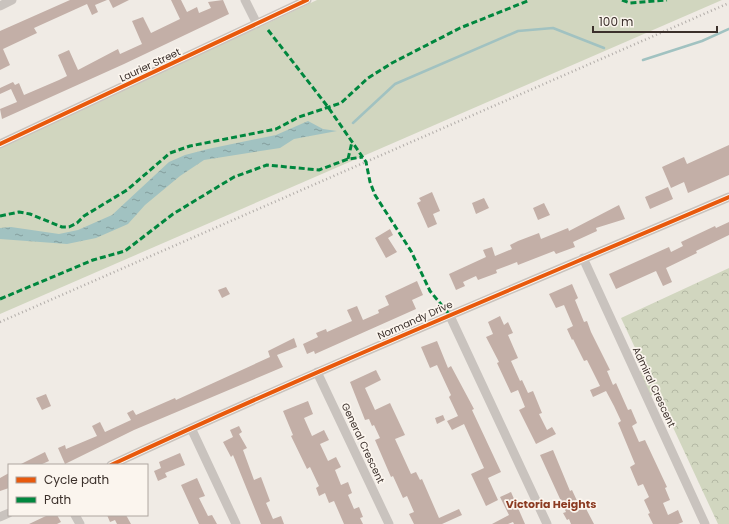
<svg xmlns="http://www.w3.org/2000/svg" width="729" height="524" viewBox="0 0 729 524" font-family="Poppins,sans-serif">
<defs>
<pattern id="park-crowns" width="20" height="18" patternUnits="userSpaceOnUse"><rect width="20" height="18" fill="#d1d6bf"/><path d="M2 6a3 3 0 1 1 6 0M12 15a3 3 0 1 1 6 0" fill="none" stroke="#b4b8a4"/></pattern>
<pattern id="water-ripples" width="26" height="14" patternUnits="userSpaceOnUse"><rect width="26" height="14" fill="#a1c2c1"/><path d="M2 4q2-2 4 0t4 0M15 11q2-2 4 0t4 0" fill="none" stroke="#849e9d"/></pattern>
</defs>
<rect width="100%" height="100%" fill="#f0ebe5"/>
<path fill="#d1d6bf" d="M317 0H722L0 314V148Z"/>
<path fill="url(#park-crowns)" d="M729 268V524H718L657 393 649 397 637 373 645 369 621 318Z"/>
<path fill="url(#water-ripples)" d="M308 121 323 129 337 131 294 139 280 148 204 160 180 176 145 205 128 224 96 238 67 244 0 239V228L11 227 59 234 78 230 112 215 169 162 185 155 208 149 276 135Z"/>
<g fill="none" stroke-linecap="round" stroke-linejoin="round">
<path stroke="#a1c2c1" stroke-width="2.5" d="M643 60 702 41 729 29
M353 123 395 84 518 31 553 28 604 48"/>
</g>
<path fill="#c3afa7" d="M70 0H107L95 5 98 12 92 15 87 4 34 28 37 33 3 49 10 65 0 70V31Z
M109 0H129L113 8Z
M171 0H181L187 12 197 7 199 13 211 8 208 2 223 0 229 14 124 64 2 119 0 109 17 102 11 89 0 94V88L13 82 15 85 19 83 24 95 59 80 67 76 58 55 69 50 78 70 118 49 120 54 142 44 132 21 143 17 151 33 180 19Z
M729 145V175L688 193 684 182 671 188 662 167 684 157 687 164Z
M668 187 673 199 650 209 645 197Z
M432 192 440 211 433 214 437 224 428 228 417 203 421 201 419 198Z
M484 198 489 208 476 214 472 203Z
M544 203 550 215 538 220 533 208Z
M619 205 625 219 596 228 597 231 573 242 575 247 556 254 554 251 518 265 517 262 496 270 497 273 478 280 476 276 463 282 465 286 456 290 449 274 486 257 483 250 492 247 495 256 512 249 510 245 518 241 539 233 541 239 568 228 569 231Z
M729 222V235L696 251 697 253 666 268 672 282 663 286 656 271 616 289 609 274 669 247 671 252 683 246 681 242 715 226 716 228Z
M390 229 393 235 388 238 397 252 386 258 375 238Z
M417 281 423 295 412 300 416 309 315 354 314 351 307 354 303 344 318 337 316 333 326 329 327 332 352 321 347 310 357 306 363 320 379 313 378 310 389 305 385 296Z
M572 284 578 298 575 300 584 322 587 321 591 332 610 370 607 371 613 385 616 383 628 410 631 409 637 423 632 426 639 442 645 440 667 487 665 488 670 500 663 503 668 515 678 510 683 522 678 524H653L648 514 650 513 644 500 649 497 643 484 638 486 630 467 635 464 618 423 621 421 614 406 606 391 593 397 590 390 600 386 587 360 584 361 573 339 572 340 567 329 573 326 564 305 556 308 549 294Z
M226 287 230 294 222 298 218 290Z
M500 316 504 325 508 322 513 333 508 335 518 358 511 361 520 381 522 380 528 393 533 391 542 413 539 414 547 430 552 427 556 434 536 444 519 410 525 407 518 390 511 393 497 363 499 362 486 337 493 334 488 322Z
M294 338 297 347 277 355 283 367 134 430 65 464 58 448 65 445 66 449 97 436 92 426 100 422 105 432 131 420 127 413 133 410 136 415 175 398 176 400 270 357 268 351Z
M437 341 448 368 451 366 474 409 472 410 501 472 488 478 498 500 486 506 471 474 484 468 464 424 452 430 447 421 458 416 449 397 451 395 437 365 430 368 421 347Z
M376 370 381 380 365 388 375 410 390 403 405 435 395 439 411 474 416 472 420 480 422 479 439 518 459 509 462 515 442 524H414L409 514 414 512 407 496 403 498 393 476 391 477 375 440 380 438 374 425 372 426 369 419 365 420 350 382Z
M46 394 51 406 42 410 36 398Z
M308 401 313 414 304 418 312 436 324 430 329 440 320 444 328 461 336 457 341 467 335 470 341 485 348 482 352 493 348 495 354 509 359 507 363 517 360 518 363 524H344L334 501 329 503 325 493 319 496 316 488 319 486 310 467 307 469 291 436 293 435 283 411Z
M443 415 445 420 437 424 435 418Z
M239 426 242 432 239 434 247 448 243 450 254 480 261 477 270 501 266 503 273 519 281 516 284 524H261L233 455 231 457 223 442 233 437 230 430Z
M553 450 570 491 572 490 579 505 583 503 594 524H571L569 519 567 520 563 513 566 512 540 455Z
M45 452 49 461 40 465H19Z
M180 453 185 465 165 473 167 477 158 481 154 471 161 468 159 462Z
M9 473V488L0 491V478Z
M197 478 205 496 199 498 208 516 212 515 217 524H199L181 485Z
M511 492 525 524H514L513 522 508 524H492L509 515 500 497Z
M48 515H57L61 522 57 524H29Z
M107 515H126L131 524H117L115 520 110 522Z"/>
<g fill="none" stroke-linecap="round" stroke-linejoin="round">
<path stroke="#c9c3be" stroke-width="9" d="M245 0 257 24
M0 6 12 0
M0 144 307 0
M583 258 705 524
M449 314 547 524
M317 372 389 524
M191 428 236 524
M111 465C315 370 523 285 729 197
M75 515 80 524
M0 517 9 513"/>
<path stroke="#b1aca8" stroke-width="2.5" stroke-dasharray="1 3" stroke-linecap="butt" d="M0 322 729 3"/>
<path stroke="#00873e" stroke-width="3" stroke-dasharray="6 3" stroke-linecap="butt" d="M622 0 630 3 667 0
M268 30 328 107 366 162 370 182 375 195 411 251 430 291 449 314
M348 159 352 142
M0 216 19 212 30 214 62 227H69L77 223 84 216 127 190 170 153 190 146 276 129 299 117 341 103 368 78 392 63 460 28 530 0
M0 299 93 260 125 251 173 214 234 177 267 165 319 170 348 159 363 157"/>
<defs>
<path id="cycleway" d="M0 144 307 0
M111 465C315 370 523 285 729 197"/>
</defs>
<use href="#cycleway" stroke="#fbf5ee" stroke-width="6"/>
<use href="#cycleway" stroke="#e8590c" stroke-width="4"/>
</g>
<g text-anchor="middle" dominant-baseline="central" stroke-width="3.5" stroke-linejoin="round" paint-order="stroke">
<g font-size="10" fill="#3b302b" stroke="#fbf5ee">
<text transform="translate(150 65) rotate(-25)">Laurier Street</text>
<text transform="translate(415 320) rotate(-24)">Normandy Drive</text>
<text transform="translate(654 387) rotate(65)">Admiral Crescent</text>
<text transform="translate(363 443) rotate(65)">General Crescent</text>
</g>
<g font-size="11" font-weight="bold" fill="#8c3b22" stroke="#fbf5ee">
<text x="551" y="504">Victoria Heights</text>
</g>
</g>
<rect x="8" y="464" width="140" height="52" fill="#fbf5ee" stroke="#aea6a0"/>
<rect x="16" y="477" width="20" height="6" fill="#e8590c" stroke="#aea6a0"/>
<text x="44" y="484" font-size="12" fill="#3b302b">Cycle path</text>
<rect x="16" y="497" width="20" height="6" fill="#00873e" stroke="#aea6a0"/>
<text x="44" y="504" font-size="12" fill="#3b302b">Path</text>
<path d="M593 26v6h124v-6" fill="none" stroke="#3b302b" stroke-width="2"/>
<text x="599" y="26" font-size="12" fill="#3b302b" stroke="#fbf5ee" stroke-width="3" paint-order="stroke">100 m</text>
</svg>
